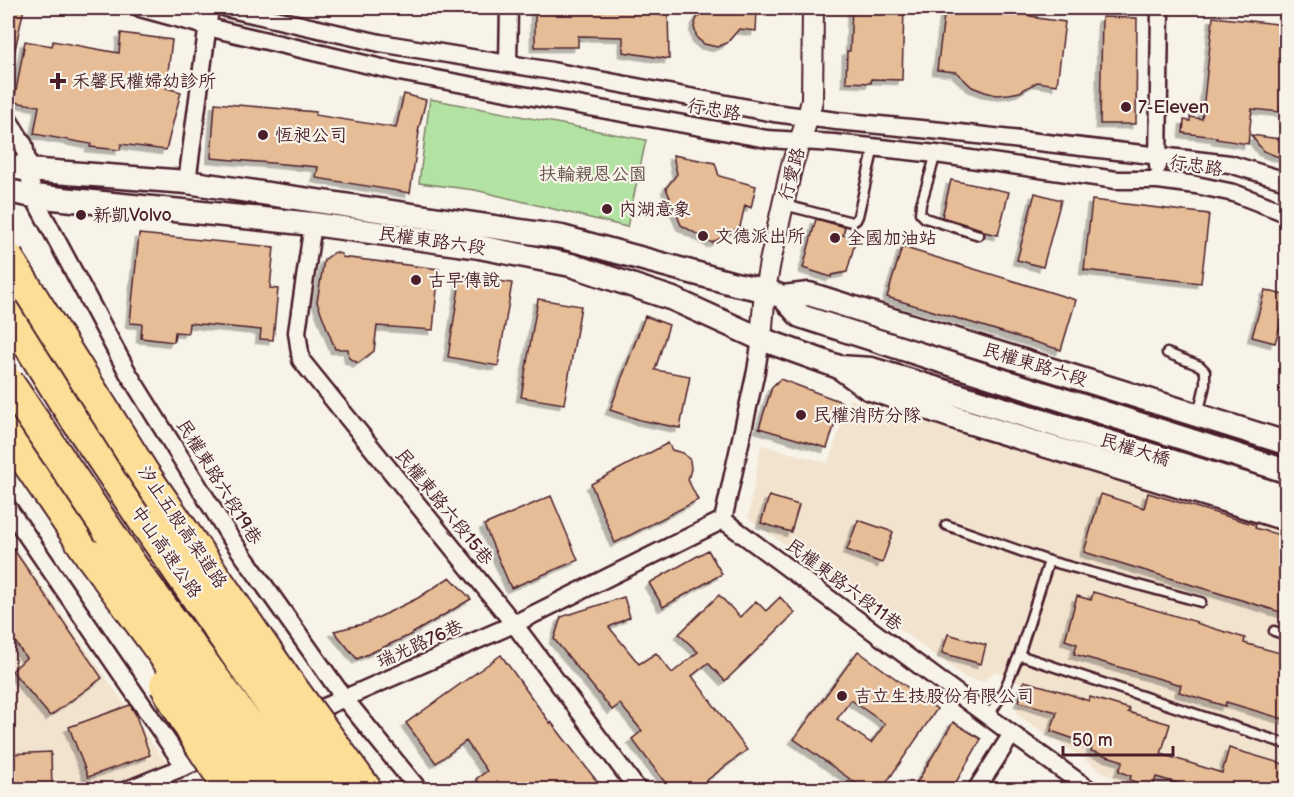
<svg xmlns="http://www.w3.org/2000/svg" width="1294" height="797" viewBox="0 0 1294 797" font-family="'Balsamiq Sans','LXGW WenKai TC',sans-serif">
<defs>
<filter id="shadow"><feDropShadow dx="-4.5" dy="4.5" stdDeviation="0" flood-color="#0004"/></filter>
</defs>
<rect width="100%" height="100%" fill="#f7f3e8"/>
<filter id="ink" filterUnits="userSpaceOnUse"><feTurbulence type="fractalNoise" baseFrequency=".0167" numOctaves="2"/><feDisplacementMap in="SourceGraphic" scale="12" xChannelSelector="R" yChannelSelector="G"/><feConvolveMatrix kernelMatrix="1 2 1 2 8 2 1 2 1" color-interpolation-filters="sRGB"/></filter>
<g filter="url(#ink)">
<path fill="#f2e3cf" d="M850 399 1244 517 1286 531V789H1129L1016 714 1022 684 995 671 983 682 966 678 748 518 761 445 828 463Z
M8 538 157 750 188 789H8Z"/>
<path fill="#b3e3a3" stroke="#7e8167" stroke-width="1.5" d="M430 99 646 140 627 227 475 190 419 183Z"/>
<path fill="#e6bd96" stroke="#4a1f2b" stroke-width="1.5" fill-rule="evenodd" filter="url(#shadow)" d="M8 8H24L13 59 8 58Z
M535 8H668L669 59 623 52V37L578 36V47H535Z
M701 8H757L756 31 739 29 727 43 717 47 704 44 697 38 694 27 696 20 701 12Z
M852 8H904L902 80 871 79V83L846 82 847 51H850Z
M945 8 980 11V8L1030 14V16L1037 17V18L1065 22 1057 85 1037 82 1020 92 1009 94 996 95 985 92 972 87 956 72 937 70Z
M1102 17 1137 18 1136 124H1100Z
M1213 17 1287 25V57L1281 112 1252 109 1248 144 1216 139 1217 137 1183 133 1184 120 1190 121V117L1202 119Z
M121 33 172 40 166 88 181 92 166 150 121 144 120 150 90 147 91 144 34 134 39 106 14 102 25 41 52 46 53 41 119 53Z
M404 94 426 100 418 132H419L410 193 316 178 318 167 211 158 215 103 316 112 315 115 396 128Z
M1251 135 1287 140V157L1276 156 1263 151Z
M673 155 715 163 719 176 756 186 751 208 745 205 740 227 712 243 681 225 666 188 677 174Z
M951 180 1009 192 998 235 984 232 981 229 942 217Z
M1035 193 1061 200 1043 267 1017 260Z
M1092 200 1209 214 1201 283 1084 270Z
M816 219 845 227 843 235 856 239 847 272 832 275 831 277 803 268Z
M139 234 274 247 270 288 278 289 273 340 260 339 261 330 189 323 188 333 175 332 174 342 141 338 142 324 130 323Z
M902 247 1076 300 1061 350 887 297Z
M335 252 341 254 342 257 439 269 433 330 377 326 374 351 358 363 349 358 348 349H335L317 302 324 260Z
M461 275 512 283 498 366 448 357Z
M1265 290 1287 296V302L1275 343 1252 337Z
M538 299 581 306 564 404 521 397Z
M645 316 669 325 655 370 690 376 680 428 640 420 610 410Z
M780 379 842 402 827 448 759 428 772 387Z
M668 443 672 450 683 453 690 460 691 469 688 480 698 500 615 543 591 484Z
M1148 493 1256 525 1255 528 1287 537V614L1084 552 1101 494 1144 508Z
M551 496 578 560 511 588 484 525Z
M769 496 799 505 791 532 761 523Z
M858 520 893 532 882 563 847 550Z
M8 541 102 678 50 716 12 671 26 658 8 631Z
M708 550 722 574 663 607 649 583Z
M450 577 471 599 408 636 357 659 334 631 367 623 418 598Z
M1093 592 1197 622 1196 623 1245 638 1244 643 1287 655V720L1226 702 1225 706 1179 692 1181 685 1074 654 1077 644 1065 640 1077 596 1091 600Z
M719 595 740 617 756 601 766 611 780 597 795 613 725 681 708 663 692 676 747 750 695 789H670L632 739 642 731 620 704 612 710 554 639 561 617 624 597 630 617 609 627 639 664 656 653 672 673 698 652 679 634Z
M948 634 986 645 981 664 942 653Z
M858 651 937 709 882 789H864L794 739ZM851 700 885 724 871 743 837 719Z
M501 655 550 723 551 722 603 789H484L476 779 487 771 466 741 436 763 406 723Z
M1024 681 1060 691 1089 701 1090 697 1130 709 1128 712 1170 724 1161 754 1222 773 1229 748 1287 765V789H1198L1156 777 1153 787 1130 780 1131 776 1119 771 1123 761 1091 751 1092 745 1051 731 1057 712 1019 702Z
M130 705 135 713 150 755 88 777 69 727Z
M953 722 981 739 976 748 952 789H913Z
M51 752 52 789H8V754Z"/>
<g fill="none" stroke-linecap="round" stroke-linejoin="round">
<defs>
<path id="service" d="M936 154 921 204 920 213 925 218 979 235
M784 205 852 222 856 220 858 216 874 147
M1167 353 1200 366 1205 371V385L1198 415
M946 525 1049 561 1201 602
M1274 631 1286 635
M1019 655 1286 744
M988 717 1003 693 1019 655 1049 561"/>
<path id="minor" d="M140 8 224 31 399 72 506 92 767 139 834 143 936 154 1116 180H1158L1196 185 1234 193 1286 213
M226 8 380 43 552 71 774 113 837 121 942 131 1230 164 1286 181
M508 63 509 8
M8 119 24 145 33 196 128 373 230 537 344 698 419 790
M1158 166 1160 8
M187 182 210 8
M313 224 297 332 301 360 514 624 638 790
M8 508 185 767
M723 520 1012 734 1090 790
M723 520 756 371 761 339
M306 715 514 624 723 520
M127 790 213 755
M976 790 1012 734"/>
<path id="tertiary" d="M761 339 765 290 770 262 792 165 808 117 812 100 813 8"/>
<path id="secondary" d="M8 166 28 170 187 182 562 237 735 284 765 290 783 297 809 294 1286 443
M8 191 33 196 313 224 479 247 571 265 673 299 761 339 839 367 871 369 984 403 1286 497
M783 297 800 316 1286 471
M839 367 868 388 965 421 1286 519"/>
<path id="motorway" d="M8 311 66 405 147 526
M8 434 90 555"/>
</defs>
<use href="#service" stroke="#4a1f2b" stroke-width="13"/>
<use href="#minor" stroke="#4a1f2b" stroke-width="21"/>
<use href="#tertiary" stroke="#4a1f2b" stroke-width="24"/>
<use href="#secondary" stroke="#4a1f2b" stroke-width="27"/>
<use href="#motorway" stroke="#4a1f2b" stroke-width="34"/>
<use href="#service" stroke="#f7f3e8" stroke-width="8"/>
<use href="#minor" stroke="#f7f3e8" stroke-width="16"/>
<use href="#tertiary" stroke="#f7f3e8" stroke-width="20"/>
<use href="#secondary" stroke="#f7f3e8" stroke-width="22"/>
<use href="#motorway" stroke="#fcde96" stroke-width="30"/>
<defs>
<path id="motorway-bridge" d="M8 258 145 475 285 678 367 790
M8 382 130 563 296 790
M147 526 330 790
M90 555 263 790
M165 685 197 740 230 790"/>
</defs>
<use href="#motorway-bridge" stroke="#4a1f2b" stroke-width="34" stroke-linecap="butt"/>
<use href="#motorway-bridge" stroke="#fcde96" stroke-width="30"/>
</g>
</g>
<g fill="#4a1f2b" stroke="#f7f3e8" stroke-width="2">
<path d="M55 72h6v6h6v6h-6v6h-6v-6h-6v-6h6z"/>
<circle cx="1126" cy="107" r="6"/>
<circle cx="263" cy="135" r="6"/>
<circle cx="607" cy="209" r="6"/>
<circle cx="81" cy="215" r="6"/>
<circle cx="703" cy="236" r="6"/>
<circle cx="835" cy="238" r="6"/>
<circle cx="416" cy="280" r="6"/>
<circle cx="801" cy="415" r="6"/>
<circle cx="842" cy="696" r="6"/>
</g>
<g text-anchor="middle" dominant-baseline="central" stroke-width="4.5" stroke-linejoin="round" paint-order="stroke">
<g font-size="18" fill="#4a1f2b" stroke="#f7f3e8" text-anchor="start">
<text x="72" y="81">禾馨民權婦幼診所</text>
<text x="1138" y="107">7-Eleven</text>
<text x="275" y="135">恆昶公司</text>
<text x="619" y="209">內湖意象</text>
<text x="93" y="215">新凱Volvo</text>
<text x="715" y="236">文德派出所</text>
<text x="847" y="238">全國加油站</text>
<text x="428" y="280">古早傳說</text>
<text x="813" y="415">民權消防分隊</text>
<text x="854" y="696">吉立生技股份有限公司</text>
</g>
<g font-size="18" fill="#4a1f2b" stroke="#f7f3e8">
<text transform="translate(714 110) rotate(10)">行忠路</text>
<text transform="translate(1196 166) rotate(9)">行忠路</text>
<text transform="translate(792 174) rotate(-75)">行愛路</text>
<text transform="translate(432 241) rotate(8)">民權東路六段</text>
<text transform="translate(1035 365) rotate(17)">民權東路六段</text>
<text transform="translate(1135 450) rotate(17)">民權大橋</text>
<text transform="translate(219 482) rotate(58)">民權東路六段19巷</text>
<text transform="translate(444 507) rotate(51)">民權東路六段15巷</text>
<text transform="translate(182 527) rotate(56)">汐止五股高架道路</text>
<text transform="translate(166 552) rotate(55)">中山高速公路</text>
<text transform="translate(844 585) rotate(37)">民權東路六段11巷</text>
<text transform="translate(420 644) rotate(-24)">瑞光路76巷</text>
</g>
<g font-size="18" fill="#645049" stroke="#f7f3e8">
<text x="593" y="174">扶輪親恩公園</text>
</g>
</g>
<rect width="1294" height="797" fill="none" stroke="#f7f3e8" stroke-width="30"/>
<rect x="15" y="15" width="1264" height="767" fill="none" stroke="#4a1f2b" stroke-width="2" filter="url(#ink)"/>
<path d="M1063 746v9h110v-9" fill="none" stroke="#4a1f2b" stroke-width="3"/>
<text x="1072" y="746" font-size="18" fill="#4a1f2b" stroke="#f7f3e8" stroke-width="4.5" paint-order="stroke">50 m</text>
</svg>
